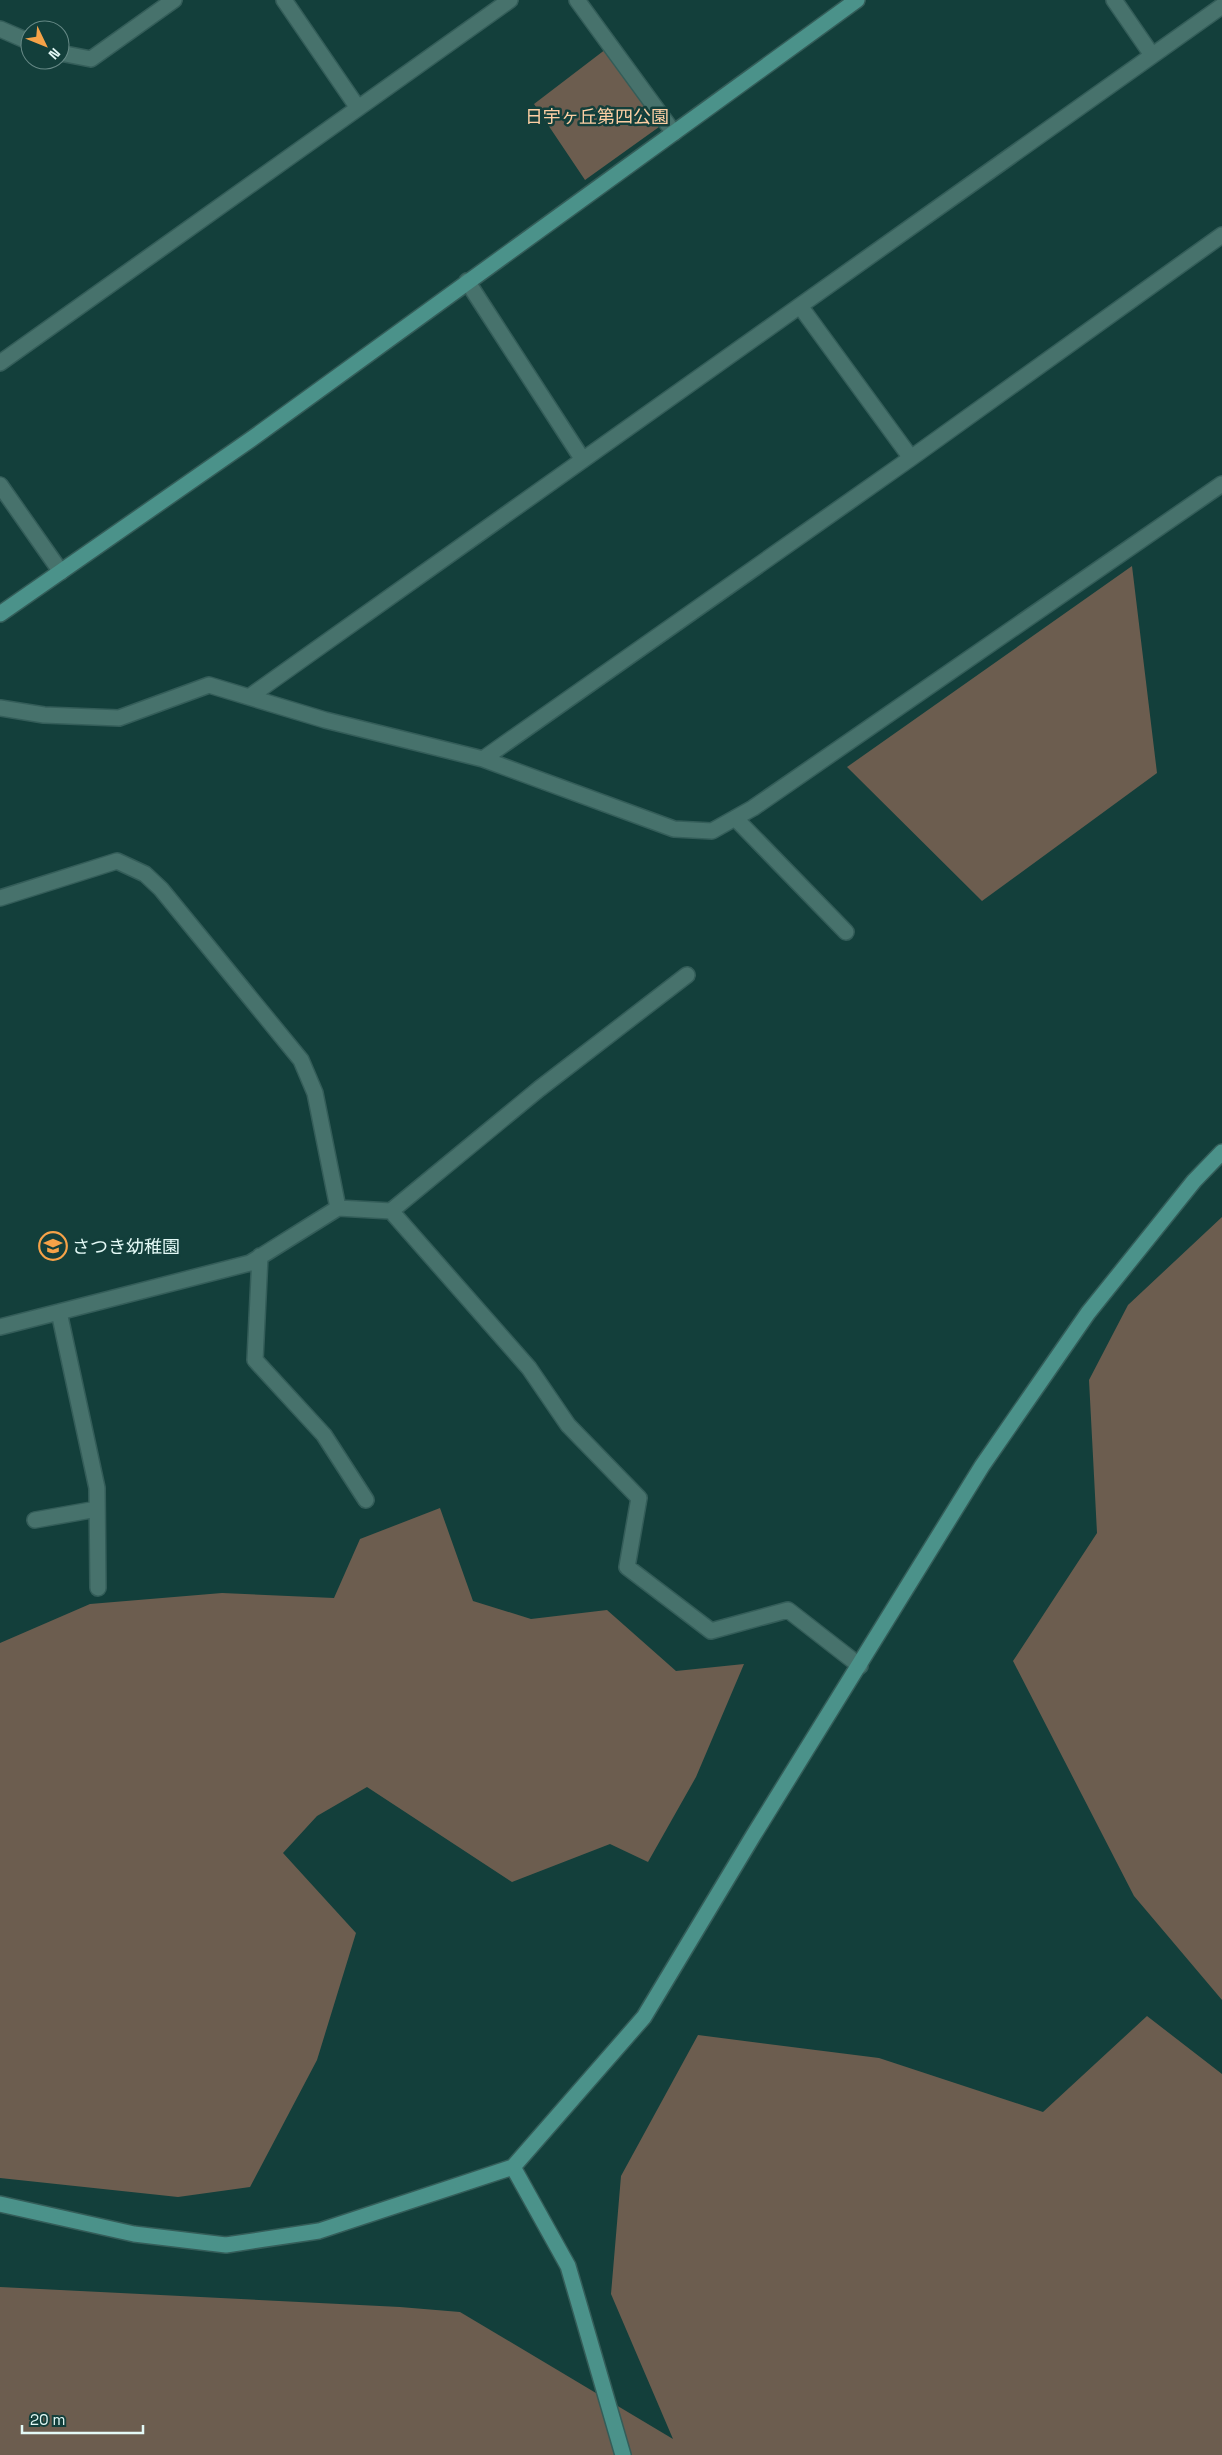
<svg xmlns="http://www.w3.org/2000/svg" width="1222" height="2455" viewBox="0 0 1222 2455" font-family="'Space Grotesk','Noto Sans JP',sans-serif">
<rect width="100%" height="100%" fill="#133f3b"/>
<path fill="#6c5d4f" d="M606 49 659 127 585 180 534 104Z
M1132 566 1157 773 982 901 847 767Z
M1222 1217V2000L1134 1896 1013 1661 1097 1533 1089 1380 1128 1305Z
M440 1508 473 1601 531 1619 607 1610 676 1671 744 1664 696 1777 648 1862 610 1844 512 1882 367 1787 317 1816 283 1853 356 1933 317 2060 250 2187 178 2197 0 2178V1643L90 1604 222 1593 334 1598 360 1539Z
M1147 2016 1222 2074V2455H0V2287L400 2307 460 2312 673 2439 611 2294 621 2176 698 2035 879 2058 1043 2112Z"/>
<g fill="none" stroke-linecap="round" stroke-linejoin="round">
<defs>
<path id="street" d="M284 0 358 108
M577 0 674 133
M1114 0 1152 55
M0 29 30 42
M60 53 91 59 174 0
M467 281 583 460
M800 306 911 458
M0 363 510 0
M0 485 61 572
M249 697 1222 6
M0 708 44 715 119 718 209 685 325 720 483 759 911 458 1222 235
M483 759 674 829 712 831 753 808 1222 484
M735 818 846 932
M0 898 117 861 145 874 161 889 301 1060 315 1093 338 1208 391 1211
M687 975 539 1089 391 1211 529 1368 568 1425 639 1498 627 1567 711 1631 788 1610 860 1666
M260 1256 255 1360 324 1435 366 1500
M0 1327 59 1312
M35 1520 97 1509
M98 1588 97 1488 59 1312 250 1263 338 1208"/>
<path id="secondary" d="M0 614 250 440 857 0
M513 2167 568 2266 623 2455
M0 2204 134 2234 226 2245 319 2231 513 2167 644 2017 753 1836 982 1466 1088 1313 1194 1181 1222 1152"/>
</defs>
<use href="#street" stroke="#345d59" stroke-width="18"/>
<use href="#secondary" stroke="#345d59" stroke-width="18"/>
<use href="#street" stroke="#47726c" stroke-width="15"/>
<use href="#secondary" stroke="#4b928a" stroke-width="15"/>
</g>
<defs>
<symbol id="school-ring" viewBox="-11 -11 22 22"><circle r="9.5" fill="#133f3b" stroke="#f6a248" stroke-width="1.5"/><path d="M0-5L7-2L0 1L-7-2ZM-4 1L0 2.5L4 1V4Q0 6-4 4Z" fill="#f6a248"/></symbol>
</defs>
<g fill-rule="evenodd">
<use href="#school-ring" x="37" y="1230" width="32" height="32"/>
</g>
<g text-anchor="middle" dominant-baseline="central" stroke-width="5" stroke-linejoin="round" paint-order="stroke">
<g font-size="18" fill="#fdcfa4" stroke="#133f3b">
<text x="597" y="116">日宇ヶ丘第四公園</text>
</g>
<g font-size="18" fill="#e3f9f6" stroke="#133f3b" text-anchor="start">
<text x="72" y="1246">さつき幼稚園</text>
</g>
</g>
<g transform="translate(45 45) rotate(133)"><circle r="24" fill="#133f3b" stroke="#668986"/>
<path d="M0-4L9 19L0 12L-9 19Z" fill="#f6a248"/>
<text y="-8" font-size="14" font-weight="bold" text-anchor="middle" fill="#e3f9f6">N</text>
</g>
<path d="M22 2425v8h121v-8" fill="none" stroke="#e3f9f6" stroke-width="2.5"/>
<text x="30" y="2425" font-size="15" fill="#e3f9f6" stroke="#133f3b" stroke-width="4" paint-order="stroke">20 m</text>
</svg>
